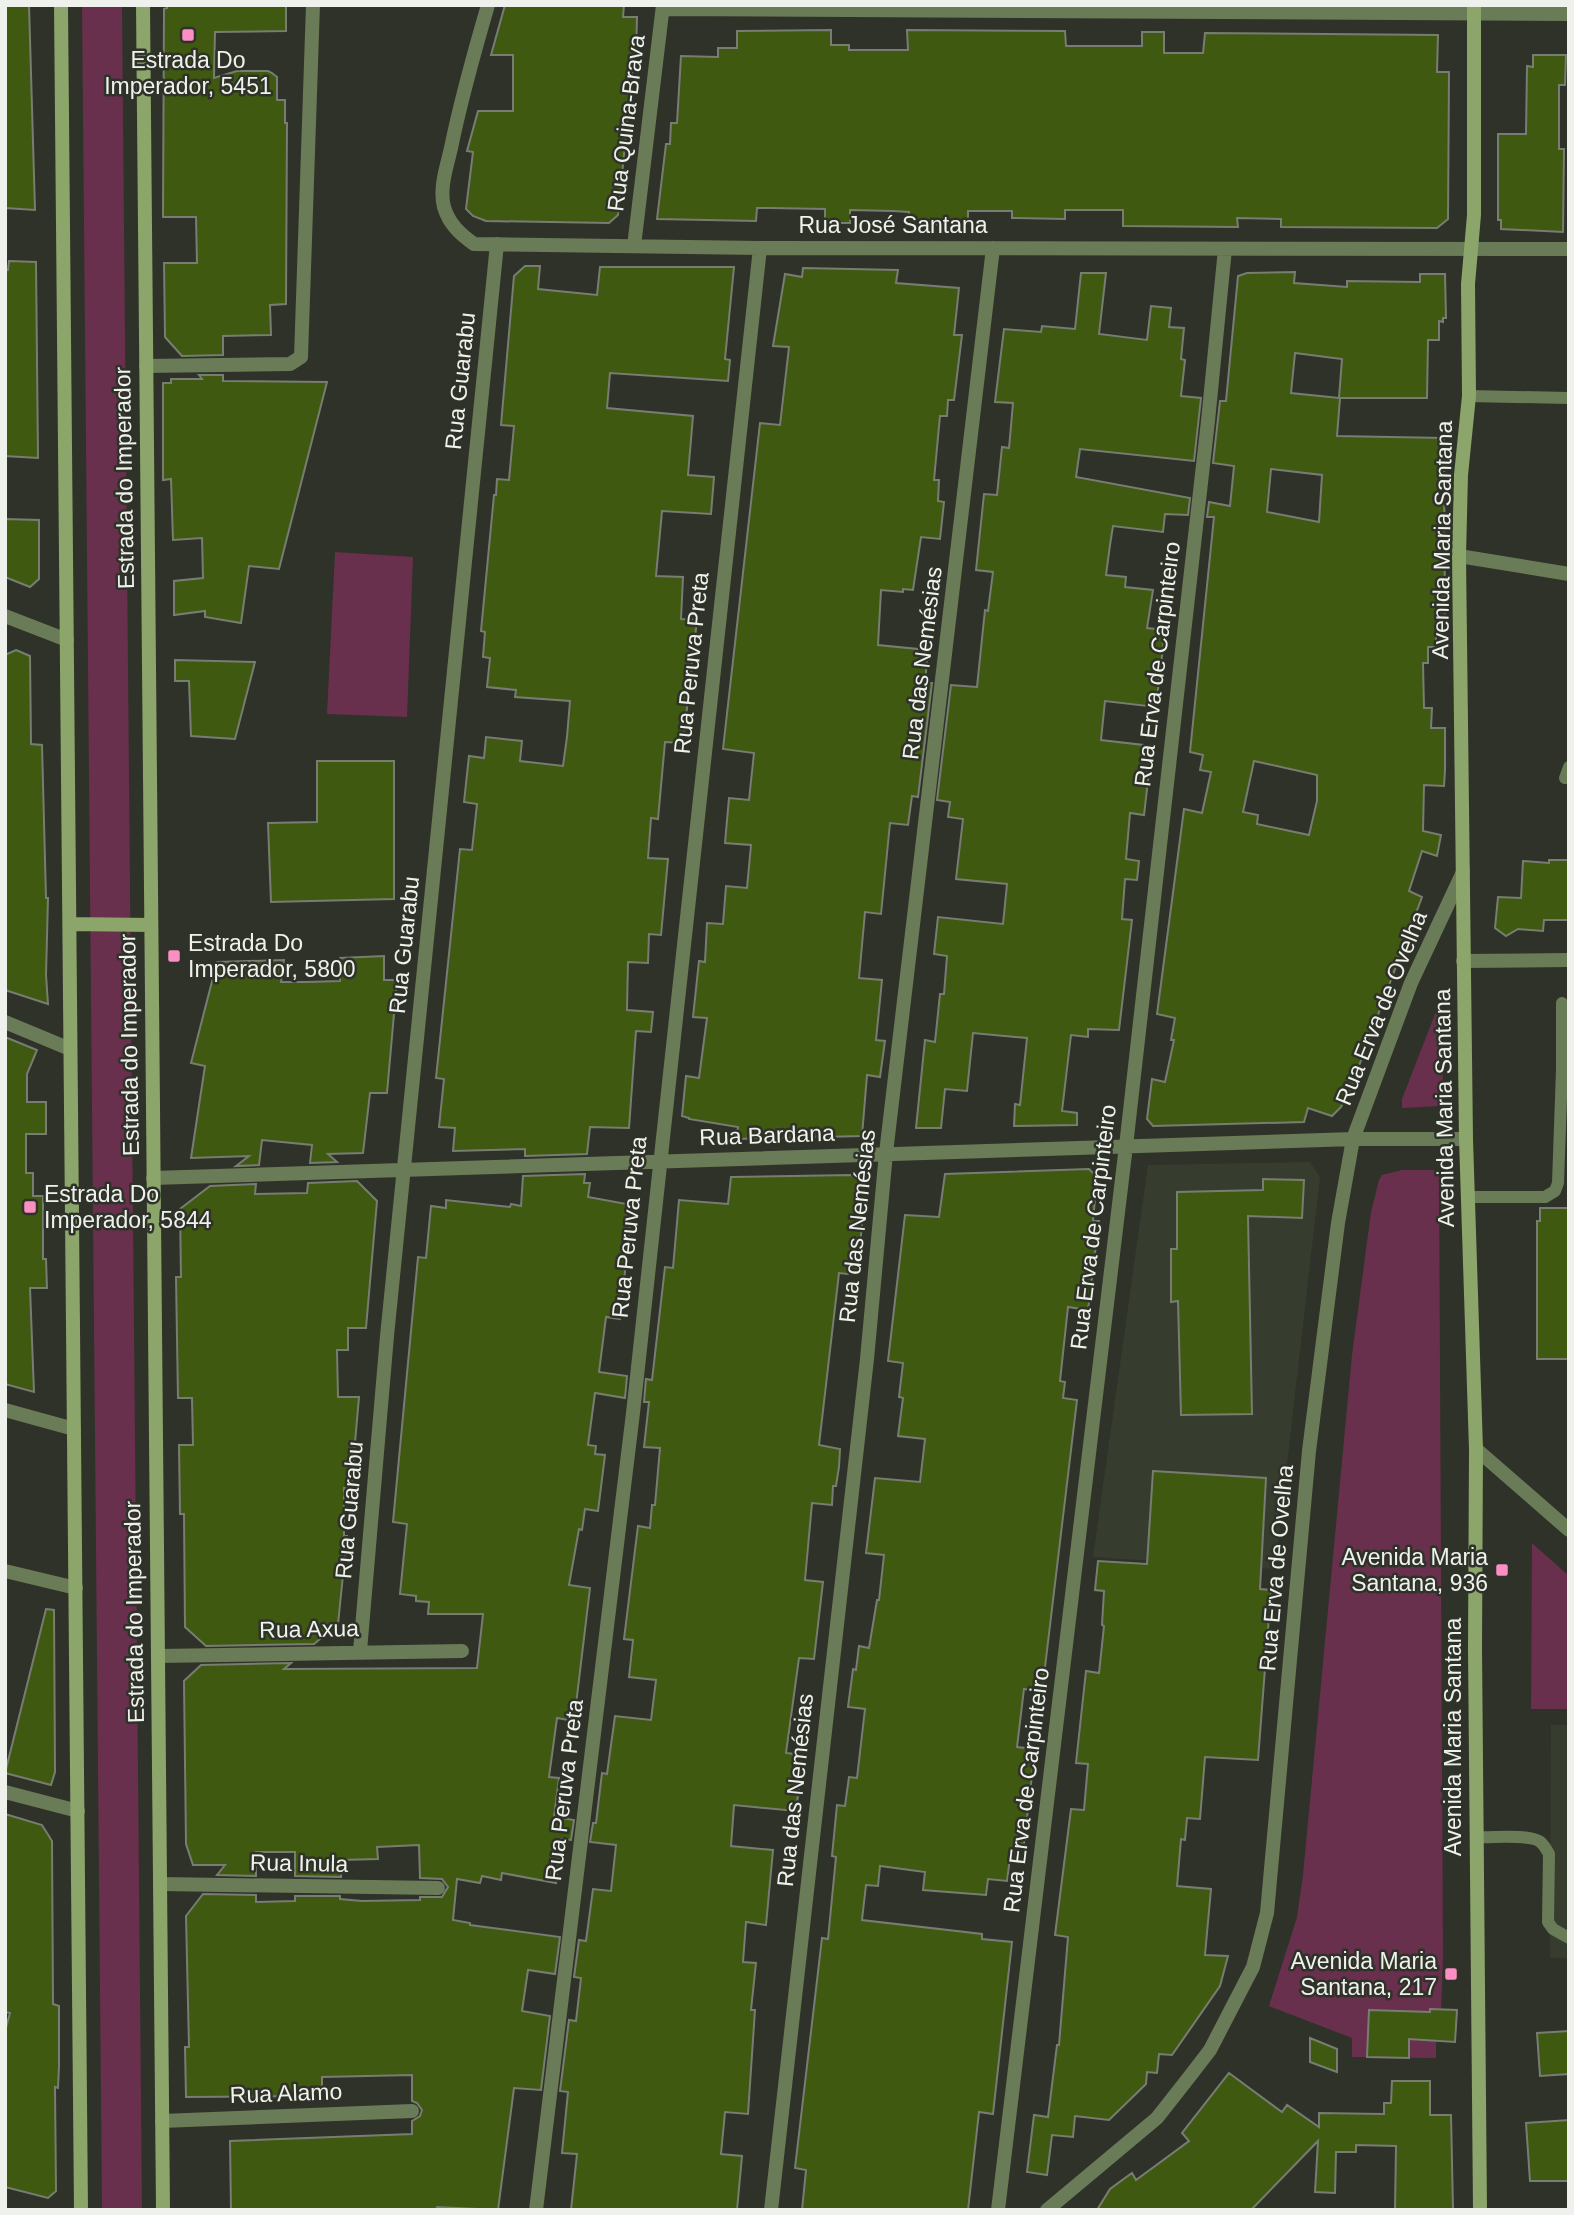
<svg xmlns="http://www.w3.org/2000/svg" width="1574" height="2215" viewBox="0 0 1574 2215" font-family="Helvetica,sans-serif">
<rect width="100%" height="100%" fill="#2e3229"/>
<path fill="#363d2e" d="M1310 1162 1320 1177 1275 1569 1093 1557 1148 1165Z
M1551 1725H1569V1958H1550Z"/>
<path fill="#68304c" d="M82 5H122L142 2210H102Z
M335 552 413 557 407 717 327 714Z
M1442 996 1443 1102 1440 1106 1402 1108V1099Z
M1402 1170H1439L1443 1958 1440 2038 1436 2039V2058L1352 2057V2038L1269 2006 1297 1917 1303 1875 1352 1355 1371 1212 1379 1180 1382 1175Z
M1532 1543 1569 1576V1709H1531Z"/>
<path fill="#3f5910" stroke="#787d73" stroke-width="2" fill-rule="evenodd" d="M5 5H29L35 210 5 208Z
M167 5H286V31L215 32 214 78 237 71H268L272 73 277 77V100H285V123H287L286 304 270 305 271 335 223 336V355L182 356 165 337 164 263H197L196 217H163L164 9 167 8Z
M505 5H624L623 17H637L636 54H634L618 215 609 223 486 221 473 216 466 209 473 152 467 151 478 111H513V55H491Z
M831 30V45H849V50H908L907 30 1065 31 1066 46H1142V32H1164V53H1203L1205 33 1438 35 1437 72H1449L1448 219 1437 228 1281 227V219L1237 218 1238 227 1123 226V210H1065V219L1012 218V211H968V221L949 222V225L909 224V212L893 211 850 210V223H825V209L770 208H757L756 221 657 219 666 144H670L671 123H677L681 56 718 57V48H737V31Z
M1533 55H1566L1565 85H1559V149H1564L1563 232 1501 229V220H1498V134H1526L1527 66 1533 67Z
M9 261 36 262 38 458 5 456V270H8Z
M525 266H540L538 289 597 295 600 267H734L725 359 730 360 728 381 610 373 607 408 693 416 688 475 714 477 711 514 662 511 656 576 683 577 681 619 697 620 683 743 665 742 658 819 651 818 648 858 668 859 661 935 649 934 648 963 628 962 627 1010 653 1012 651 1032 636 1031 629 1128 590 1127 587 1154 525 1156V1149L453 1151 455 1128 439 1127 444 1079 436 1078 460 849 472 850 477 804 464 802 469 756 484 758 486 737 522 741 520 761 563 766 567 737 570 701 515 697 516 690 487 687 490 658 483 657 485 632 481 631 494 495H496L497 479 509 480 514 426 501 425 514 276Z
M803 268 898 270 896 283 959 288 954 335H962L954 400H948L947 416H940L934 480H939L938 501 944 502 940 539 921 537 913 590 903 589V592L881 590 878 645 928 650 925 683H932L918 797 912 796 908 825 890 823 881 914 865 912 859 978 882 980 876 1040 885 1041 880 1077 867 1075 862 1136 736 1139 738 1127 689 1119V1118L682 1116 686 1076 699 1078 707 1018 693 1017 699 961 705 962 707 923 723 924 726 886 747 888 751 845 725 843 729 798 749 800 754 753 723 749 760 423 780 425 789 347 773 346 785 274 802 277Z
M1295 272 1294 283 1347 287V281L1420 282V274H1445L1446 318H1443V322L1439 321V340H1428L1427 398H1340L1337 436 1444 438 1445 623H1436V647H1428V663H1423L1424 708H1432L1431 728H1445V770L1444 786 1424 785 1423 831 1441 835 1437 856 1422 851 1409 891 1422 897 1350 1090 1341 1107 1332 1116 1308 1108 1304 1122 1153 1126 1147 1119 1152 1079 1165 1082 1174 1040H1171L1175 1018 1157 1014 1184 809 1202 813 1211 772 1200 770 1203 755 1190 752 1214 517H1207L1209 502 1230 506 1234 466 1213 463 1220 401H1226L1238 276 1247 273ZM1295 353 1342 359 1339 398 1291 393ZM1271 469 1322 475 1319 522 1267 512ZM1254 761 1317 775V801L1309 835 1257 824 1258 815 1243 812Z
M1081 273H1106L1099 334 1147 340 1151 306 1171 308 1169 327 1184 328 1181 359 1185 360 1181 396 1201 398 1194 461 1080 449 1076 477 1190 498 1188 515 1165 514 1163 532 1113 526 1110 545 1106 575 1126 577 1125 587 1153 590 1147 628 1165 630 1156 707 1105 701 1101 740 1152 746 1144 815 1130 813 1126 859 1139 861 1137 880 1125 879 1122 919 1132 920 1119 1030 1088 1029V1037L1071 1035 1062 1111 1077 1113V1125L1014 1126 1015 1104 1020 1105 1027 1038 973 1033 967 1091 945 1089 941 1128H916L925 1040 935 1042 940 994H944L947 956 934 954 938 917 1003 924 1007 884 956 879 963 819 948 817 950 802 937 800 951 685 977 687 985 610 988 611 993 572 976 570 984 494 997 495 1002 447 1009 448 1013 403 995 402 1004 329 1041 332 1042 326 1075 329Z
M199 375H223V381L327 382 279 569 249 566 241 623 205 617V611L174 615V581L203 578 202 538 173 540 171 479 163 480V383H171V379H202Z
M5 519 39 520V579L30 587 5 577Z
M16 650 30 656 31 744 42 745 46 898H48L46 975 48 1004 5 990V655Z
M175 660 255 662 235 739 191 736 189 681H175Z
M317 761H394V899L271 902 268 823 317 822Z
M1549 860H1569V920H1544L1543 931 1518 929 1506 936 1495 928 1498 897 1521 898 1523 861 1549 863Z
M384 956V980H397L387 1093H370L363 1153 328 1154 337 1162 310 1163 312 1145 262 1140 259 1165 236 1166 249 1156 191 1158 205 1066 191 1063 217 962 284 960 281 982H306L340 981V958Z
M5 1037 37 1050 27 1074V1102H46V1134H26V1173H33V1196H43V1259H46L47 1288H30L34 1392 5 1384Z
M1089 1169 1097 1177 1093 1221H1099L1088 1310 1068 1307 1060 1381 1065 1382 1063 1398 1077 1400 1042 1692 1024 1689 1017 1747 1035 1749 1024 1844 1015 1843 1014 1858H1010L1007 1881 988 1879 986 1895 923 1890 925 1872 880 1866 878 1886 866 1885 862 1920 982 1934V1939L1012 1942 993 2114 979 2112 968 2210H802L806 2170 795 2168 822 1938 828 1939 836 1857 832 1856 837 1805 845 1806 849 1777 857 1778 865 1709 848 1707 853 1669 856 1670 859 1646 869 1648 877 1600H879L884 1555 866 1553 875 1478 920 1482 925 1439 898 1436 903 1398 899 1397 903 1363 888 1361 905 1215 939 1217 945 1174Z
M585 1174 584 1183H590L588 1197 632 1205 620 1319 606 1317 599 1372 627 1376 625 1398 595 1393 588 1445 596 1446 595 1454 605 1455 598 1511 585 1509 582 1530 579 1529 569 1585 590 1588 574 1721 557 1718 549 1777 559 1778 554 1817 574 1820 571 1840 561 1839 556 1883 502 1873 501 1880 482 1876 480 1883 457 1879 453 1920 470 1923V1925L560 1937 555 1974 528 1970 522 2011 550 2016 541 2090 514 2088 498 2210 437 2207 436 2210H231L230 2141 412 2134V2121L420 2116 422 2110 417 2103 412 2101V2075L322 2077V2096L186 2097 185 2047H189L186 1916 203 1894 256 1895V1902L295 1901V1896H340V1899L362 1901 420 1900V1897H442L448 1887 442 1879 420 1878 419 1845 377 1847 378 1859 341 1860V1877L295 1876V1852H256V1876L217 1875 225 1865H193L186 1844 184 1681 201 1665 291 1663 284 1669 477 1668 483 1614H428L429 1602 416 1601V1596L400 1594 407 1524 393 1522 418 1257 426 1258 431 1206 446 1208V1200L510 1207 511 1204 521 1206 523 1176Z
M852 1175 866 1185 857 1275 839 1273 819 1445 840 1449 839 1467 836 1486H833L832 1505 812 1503 805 1580 823 1582 814 1659 799 1658 786 1753 803 1755 796 1811 734 1805 731 1846 773 1850 766 1925 746 1922 743 1962 756 1963 751 2010H755L748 2114 725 2112 721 2154 742 2156 737 2210H571L577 2154 562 2153 568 2092 560 2091 569 2020 576 2021 581 1978 574 1977 579 1940 586 1941 593 1889 611 1891 616 1845 590 1842 593 1823H596L602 1773 607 1774 615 1716 651 1720 656 1680 629 1677 633 1640 624 1639 638 1526 650 1528 652 1505H655L660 1448 644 1447 649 1402H644L646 1379 652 1380 665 1267 673 1268 679 1200 728 1204 731 1177Z
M1263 1179 1304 1180 1302 1218 1248 1216 1252 1414 1181 1415 1178 1301 1171 1302V1249H1177V1192L1263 1190Z
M357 1181 377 1201 366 1328H348V1350H337L338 1397H359L351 1488H344V1536H347L338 1624 314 1644 206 1646 185 1627 184 1514H180L179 1445H193L192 1398H178L176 1277H181L180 1209 210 1186 256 1184 255 1194 307 1193 308 1183Z
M1540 1208H1569V1359H1537V1221H1540Z
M1153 1471 1266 1478 1260 1589 1271 1590 1258 1760 1205 1757 1200 1819 1187 1818 1185 1840 1181 1839 1177 1886 1211 1889 1205 1955 1228 1956 1220 1986 1172 2055 1159 2054 1157 2073 1147 2072 1146 2084 1109 2120 1075 2116 1073 2137 1052 2135 1047 2175 1027 2172 1034 2115 1048 2117 1057 2045H1059L1068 1937 1055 1935 1071 1809 1084 1810 1088 1764 1076 1763 1086 1671 1099 1673 1104 1626 1102 1625 1104 1591 1095 1590 1098 1561 1147 1564Z
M46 1609 54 1610 55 1772 51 1785 5 1773Z
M5 1814 42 1825 52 1841 53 2004 59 2006V2066L58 2088 55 2087 56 2191 48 2198 5 2187V2031L10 2013 5 2012Z
M1430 2009 1457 2010 1455 2042 1409 2039V2058L1367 2057 1369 2010 1430 2012Z
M1569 2031V2074L1540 2076 1537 2033Z
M1310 2038 1337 2049V2072L1310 2062Z
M1229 2073 1282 2112 1287 2105 1319 2127V2113L1384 2114V2103H1391L1392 2081H1430V2115H1451L1453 2210H1395L1396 2146 1356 2145V2152H1336L1335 2193 1315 2192 1318 2141 1251 2210H1097L1110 2189 1132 2173 1136 2180 1189 2141 1182 2133Z
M1569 2120V2181H1530L1526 2123Z"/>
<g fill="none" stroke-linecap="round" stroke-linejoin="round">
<path stroke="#6a7b57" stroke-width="12" d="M1469 396 1569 398
M1565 778 1569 767
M1562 1003V1070
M1468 1197H1545L1555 1191 1558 1183 1562 1070H1569
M1476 1837C1492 1838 1526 1834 1539 1841 1544 1844 1546 1849 1549 1854L1548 1922 1553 1929 1569 1938"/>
<path stroke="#6a7b57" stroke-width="14" d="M488 5C474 53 461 99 451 148 447 166 439 188 444 207 449 224 460 234 474 244L760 248 1569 249
M663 9 1569 14
M634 246 663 5
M146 366 290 364 301 357 313 5
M1459 556 1569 574
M5 616 67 640
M1463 961 1569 960
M5 1022 70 1049
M153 1178 1353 1139H1466
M5 1410 74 1429
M1476 1449 1569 1530
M5 1571 76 1588
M360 1651 387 1336 497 244
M158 1656 462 1651
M5 1792 78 1811
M160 1884 438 1888
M162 2121 412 2111
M536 2210 633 1413 760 248
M771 2210 867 1359 886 1153 993 248
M998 2210 1126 1146 1208 421 1225 249
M1047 2210 1157 2118 1190 2076 1210 2050 1253 1967 1267 1913 1309 1451 1338 1223 1353 1139 1411 983 1463 872"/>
<path stroke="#8ba56a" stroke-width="14" d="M61 5 81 2210
M143 5 163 2210
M1474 5V215L1468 284 1469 396 1461 475 1459 556 1466 1139 1476 1449 1475 1648 1480 2210
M70 924 151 925"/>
</g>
<g fill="#fb8fc4" stroke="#2e3229" stroke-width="2.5">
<rect x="181" y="28" width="14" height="14" rx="3.5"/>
<rect x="167" y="949" width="14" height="14" rx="3.5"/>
<rect x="23" y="1200" width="14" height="14" rx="3.5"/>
<rect x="1495" y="1563" width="14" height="14" rx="3.5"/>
<rect x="1444" y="1967" width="14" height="14" rx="3.5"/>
</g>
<g text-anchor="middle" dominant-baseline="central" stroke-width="5" stroke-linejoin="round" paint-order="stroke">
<g font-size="23" fill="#eff2ec" stroke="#2e3229" text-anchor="start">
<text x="188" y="60" text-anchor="middle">Estrada Do<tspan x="188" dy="26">Imperador, 5451</tspan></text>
<text x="188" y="943">Estrada Do<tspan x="188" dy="26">Imperador, 5800</tspan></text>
<text x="44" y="1194">Estrada Do<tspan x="44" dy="26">Imperador, 5844</tspan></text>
<text x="1488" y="1557" text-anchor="end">Avenida Maria<tspan x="1488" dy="26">Santana, 936</tspan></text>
<text x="1437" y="1961" text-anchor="end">Avenida Maria<tspan x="1437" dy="26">Santana, 217</tspan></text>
</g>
<g font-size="23" fill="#eff2ec" stroke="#2e3229">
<text transform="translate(626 123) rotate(-83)">Rua Quina-Brava</text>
<text x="893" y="225">Rua José Santana</text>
<text transform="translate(460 381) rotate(-84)">Rua Guarabu</text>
<text transform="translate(124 478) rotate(-91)">Estrada do Imperador</text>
<text transform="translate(1442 540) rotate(-89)">Avenida Maria Santana</text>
<text transform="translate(691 663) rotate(-84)">Rua Peruva Preta</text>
<text transform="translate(922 663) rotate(-83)">Rua das Nemésias</text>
<text transform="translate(1157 664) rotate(-83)">Rua Erva de Carpinteiro</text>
<text transform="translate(404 945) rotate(-84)">Rua Guarabu</text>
<text transform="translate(1381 1008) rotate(-68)">Rua Erva de Ovelha</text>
<text transform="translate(129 1045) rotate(-91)">Estrada do Imperador</text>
<text transform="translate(1444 1108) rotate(-91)">Avenida Maria Santana</text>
<text transform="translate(767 1135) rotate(-2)">Rua Bardana</text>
<text transform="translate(857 1226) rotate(-84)">Rua das Nemésias</text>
<text transform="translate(629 1227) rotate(-84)">Rua Peruva Preta</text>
<text transform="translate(1093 1227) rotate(-83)">Rua Erva de Carpinteiro</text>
<text transform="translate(349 1510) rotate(-85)">Rua Guarabu</text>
<text transform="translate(1276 1568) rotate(-85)">Rua Erva de Ovelha</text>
<text transform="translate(134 1612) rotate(-91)">Estrada do Imperador</text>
<text transform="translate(309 1629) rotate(-1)">Rua Axua</text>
<text transform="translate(1453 1737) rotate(-90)">Avenida Maria Santana</text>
<text transform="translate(564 1790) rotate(-83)">Rua Peruva Preta</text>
<text transform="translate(795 1790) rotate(-84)">Rua das Nemésias</text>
<text transform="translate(1026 1790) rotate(-83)">Rua Erva de Carpinteiro</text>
<text transform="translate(299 1863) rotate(1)">Rua Inula</text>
<text transform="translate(286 2093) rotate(-2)">Rua Alamo</text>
</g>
</g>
<rect width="1574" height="2215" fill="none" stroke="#eff2ec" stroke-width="14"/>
</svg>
